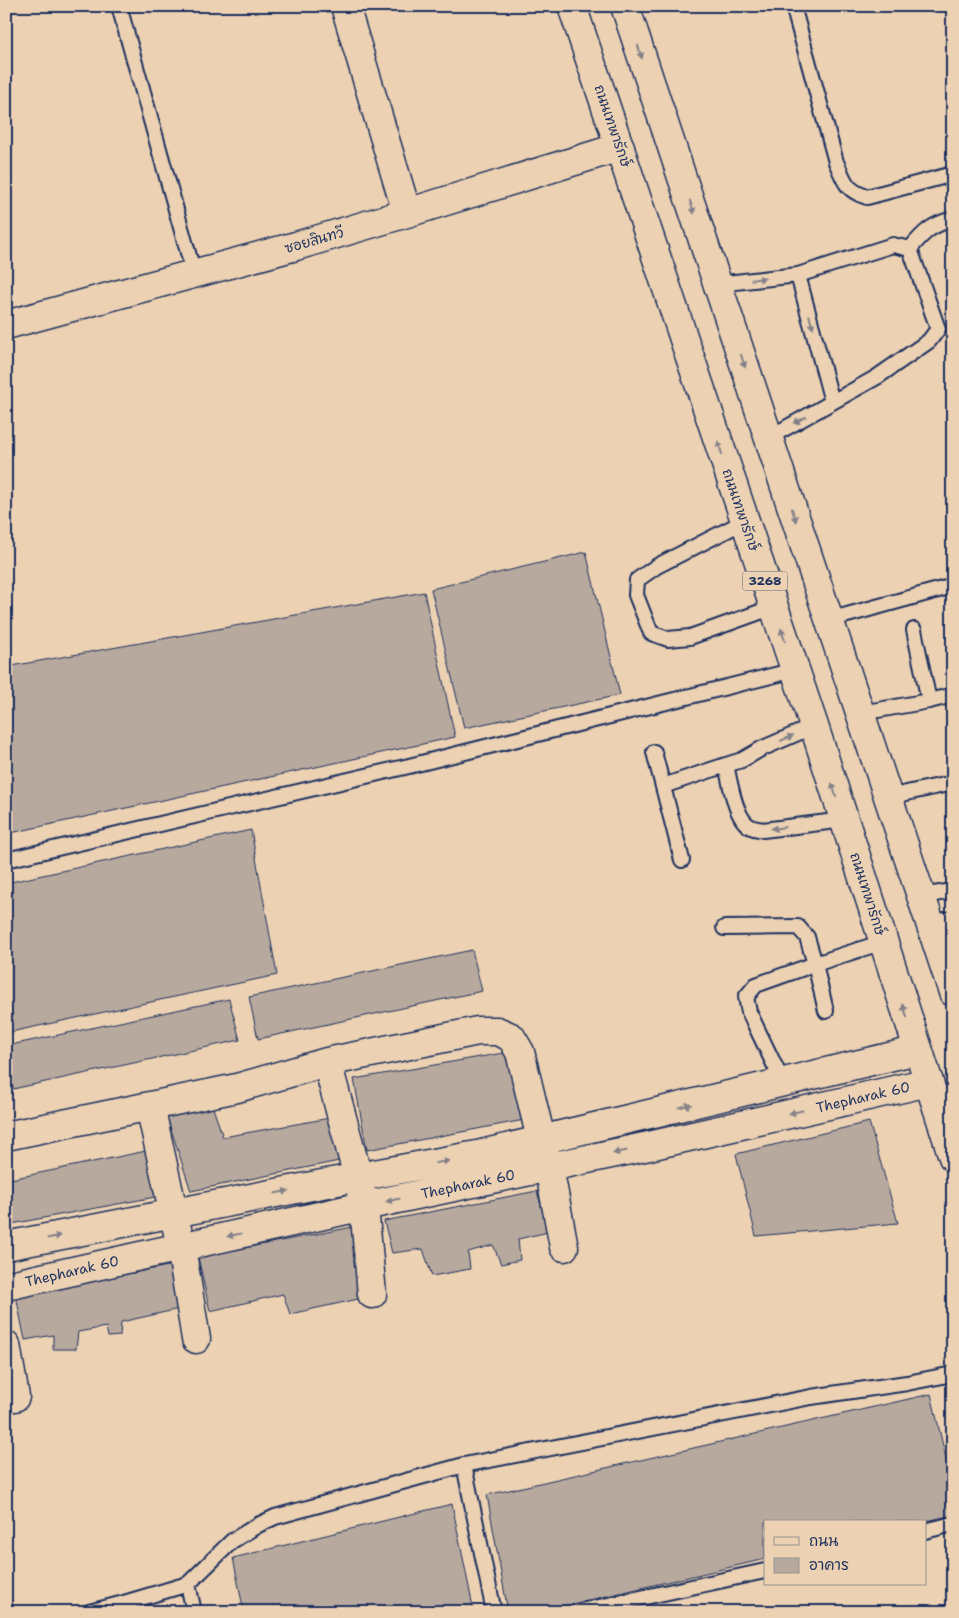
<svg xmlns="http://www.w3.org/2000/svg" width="959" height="1618" viewBox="0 0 959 1618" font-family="'Shantell Sans','Playpen Sans Thai',sans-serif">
<rect width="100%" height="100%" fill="#ecd2b3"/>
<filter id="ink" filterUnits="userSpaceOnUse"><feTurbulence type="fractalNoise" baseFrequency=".02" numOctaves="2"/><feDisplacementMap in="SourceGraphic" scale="10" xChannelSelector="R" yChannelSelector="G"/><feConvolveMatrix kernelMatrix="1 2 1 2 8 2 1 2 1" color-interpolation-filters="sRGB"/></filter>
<g filter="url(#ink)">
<path fill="#b8a99e" stroke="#1b2f5e" d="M586 552 620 695 464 728 431 589Z
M424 592 455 737 6 834V667Z
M251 830 277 975 6 1033V883Z
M472 950 482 991 258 1039 249 997Z
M229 999 240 1040 13 1089 6 1059V1046Z
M509 1052 524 1120 367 1150 354 1079Z
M213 1108 223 1137 330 1118 339 1161 191 1191 167 1117Z
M869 1122 898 1223 756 1236 736 1154Z
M146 1151 155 1197 6 1225V1180Z
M537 1191 548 1232 518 1239 520 1260 501 1264 493 1245 468 1252 470 1269 432 1276 423 1249 392 1253 384 1221Z
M353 1227 363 1298 290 1314 283 1294 210 1311 198 1257Z
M173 1265 179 1309 121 1322 120 1336 108 1337 106 1327 78 1332 76 1349H53V1335L25 1340 16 1296Z
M931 1394 953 1489V1515L922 1522H765V1559L538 1612H508L487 1495Z
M452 1504 474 1612H244L233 1558Z"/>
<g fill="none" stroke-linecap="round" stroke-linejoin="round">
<defs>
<path id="lane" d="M119 6 194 274
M793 6 836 162C845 181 845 190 867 197L953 174
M910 249C924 232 931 225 953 219
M798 275 832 402
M717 284 798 275 893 245 910 249 938 329 929 341 877 377 768 438
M745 521 657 566 637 580 636 595 651 633 668 639 690 637 774 607
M829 620 953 586
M929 701 953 695
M861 713 929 701 914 630
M814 726 761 749 742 760 726 765C730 781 735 820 751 827 755 829 760 829 763 830L844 820
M654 752 682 860
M663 786 726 765
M888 797 953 783
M6 860 409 766 795 670
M921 896 953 891
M930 922 953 919
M724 928 798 927 807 937 815 964 883 942
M783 1083 749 1012 746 997 756 985 815 964 826 1011
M464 1465 494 1612
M925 1531 953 1524
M188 1584 194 1612
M89 1612 124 1603 188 1584 232 1541 258 1525 275 1517 464 1465 811 1397 907 1383 953 1374
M576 1612 765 1571"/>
<path id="street" d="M345 6 407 213
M6 325 296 246 407 213 620 147
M327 1062 358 1177 364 1206 372 1294
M150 1106 181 1247 196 1339
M6 1136 237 1088 327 1062 478 1031H497L511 1037 520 1052 541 1139 549 1167 564 1247
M6 1246 358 1177 477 1155 918 1050
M6 1286 364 1206 649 1146 929 1082
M6 1345 15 1397"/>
<path id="primary" d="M572 6 814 726 953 1157
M625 6 953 992"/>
</defs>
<use href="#lane" stroke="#1b2f5e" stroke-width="18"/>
<use href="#street" stroke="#1b2f5e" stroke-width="31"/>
<use href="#primary" stroke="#1b2f5e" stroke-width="31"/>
<use href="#lane" stroke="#ecd2b3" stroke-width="14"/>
<use href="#street" stroke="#ecd2b3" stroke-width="28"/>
<use href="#primary" stroke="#ecd2b3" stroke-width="28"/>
</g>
<defs><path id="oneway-solid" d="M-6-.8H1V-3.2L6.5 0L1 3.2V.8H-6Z" transform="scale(1.25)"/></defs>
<g fill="#848088">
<use href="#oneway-solid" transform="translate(640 52) rotate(72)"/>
<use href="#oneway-solid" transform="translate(692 207) rotate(72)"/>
<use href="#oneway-solid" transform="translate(758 279) rotate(-6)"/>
<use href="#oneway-solid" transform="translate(811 322) rotate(75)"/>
<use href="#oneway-solid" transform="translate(743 361) rotate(72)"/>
<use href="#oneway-solid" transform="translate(800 420) rotate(151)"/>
<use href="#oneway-solid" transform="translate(720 448) rotate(-108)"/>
<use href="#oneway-solid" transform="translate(794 515) rotate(71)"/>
<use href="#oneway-solid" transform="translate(783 635) rotate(-108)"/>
<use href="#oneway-solid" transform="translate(787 738) rotate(-24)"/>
<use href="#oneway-solid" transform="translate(834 790) rotate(-108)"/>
<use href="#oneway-solid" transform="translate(778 828) rotate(173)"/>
<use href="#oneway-solid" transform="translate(905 1011) rotate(-108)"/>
<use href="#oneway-solid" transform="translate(685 1106) rotate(-13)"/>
<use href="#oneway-solid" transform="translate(796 1112) rotate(167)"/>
<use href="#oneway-solid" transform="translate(620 1152) rotate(168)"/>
<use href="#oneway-solid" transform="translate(442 1162) rotate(-10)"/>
<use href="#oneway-solid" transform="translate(282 1192) rotate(-11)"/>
<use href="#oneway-solid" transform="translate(393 1200) rotate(168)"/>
<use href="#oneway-solid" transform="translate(234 1235) rotate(168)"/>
<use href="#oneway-solid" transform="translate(54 1237) rotate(-11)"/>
</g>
</g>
<g text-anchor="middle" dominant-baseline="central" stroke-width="4" stroke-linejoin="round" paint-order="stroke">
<rect fill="#ecd2b3" stroke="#5a6078" stroke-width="1" x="742.5" y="571.5" width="45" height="19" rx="4"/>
<g font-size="12" font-weight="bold" fill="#1b2f5e">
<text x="765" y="581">3268</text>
</g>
<g font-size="14" fill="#1b2f5e" stroke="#ecd2b3">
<text transform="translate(613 126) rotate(71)">ถนนเทพารักษ์</text>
<text transform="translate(314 240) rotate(-16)">ซอยสินทวี</text>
<text transform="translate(741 510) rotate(71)">ถนนเทพารักษ์</text>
<text transform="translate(868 894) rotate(72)">ถนนเทพารักษ์</text>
<text transform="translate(863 1097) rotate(-13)">Thepharak 60</text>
<text transform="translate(468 1184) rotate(-12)">Thepharak 60</text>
<text transform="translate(72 1271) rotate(-13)">Thepharak 60</text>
</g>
</g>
<rect width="959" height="1618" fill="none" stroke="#ecd2b3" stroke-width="25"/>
<rect x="12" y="12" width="934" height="1593" fill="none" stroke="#1b2f5e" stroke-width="2" filter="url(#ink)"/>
<rect x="764" y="1520" width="162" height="65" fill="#ecd2b3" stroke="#989191"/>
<rect x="774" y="1537" width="25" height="8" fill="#ecd2b3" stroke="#989191"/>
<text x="809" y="1546" font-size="15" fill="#1b2f5e">ถนน</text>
<rect x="774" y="1558" width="25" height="15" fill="#b8a99e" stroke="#989191"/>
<text x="809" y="1570" font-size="15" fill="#1b2f5e">อาคาร</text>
</svg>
